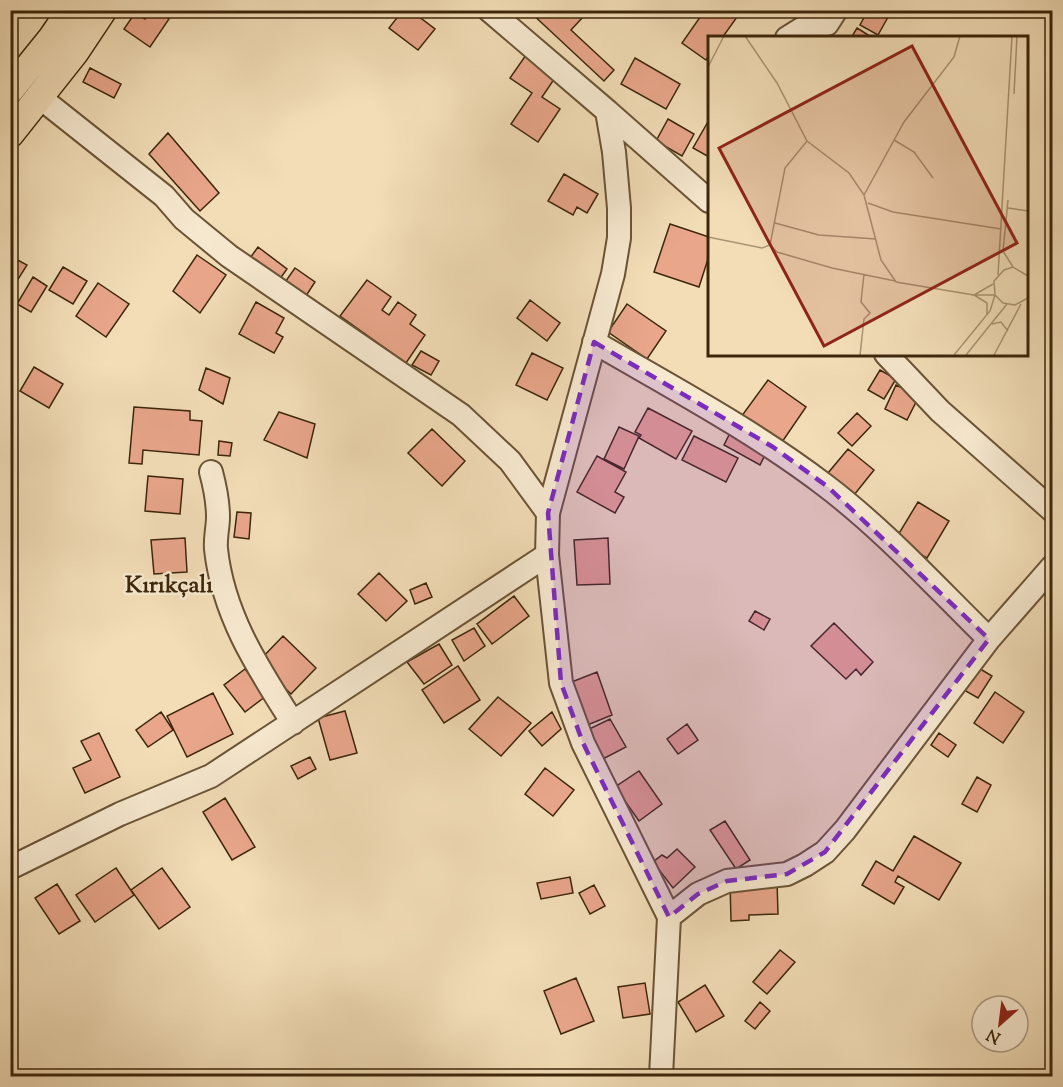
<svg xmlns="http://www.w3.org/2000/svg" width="1063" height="1087" viewBox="0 0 1063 1087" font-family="'Sorts Mill Goudy',serif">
<rect width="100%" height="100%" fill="#f2ddb7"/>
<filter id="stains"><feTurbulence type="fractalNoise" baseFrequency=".00333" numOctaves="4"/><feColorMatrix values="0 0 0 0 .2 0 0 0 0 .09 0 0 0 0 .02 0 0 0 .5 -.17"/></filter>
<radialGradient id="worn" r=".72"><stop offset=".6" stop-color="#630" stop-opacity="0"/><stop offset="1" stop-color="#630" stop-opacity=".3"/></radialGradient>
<path fill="#e9a68b" stroke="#3c260a" stroke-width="1.5" d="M151 10H158L169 19 150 47 124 29 135 13 145 19Z
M403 10H410L435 29 418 50 389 28Z
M576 10 583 17 571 30 614 70 604 81 529 11Z
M705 10H742L722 38H709V56L706 60 682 43Z
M868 10H876L888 17 878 35 860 25Z
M857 28 873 38H851Z
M526 55 557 75 542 97 560 109 538 142 511 124 532 93 510 78Z
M635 58 680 84 666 109 621 84Z
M90 68 121 84 114 98 83 82Z
M668 119 694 134 682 156 656 141Z
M709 120V157L693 148Z
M168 133 219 193 200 211 149 154Z
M564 174 598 194 587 213 577 207 573 215 548 201Z
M670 224 709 237V256L699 287 654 272Z
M258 247 287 269 277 283 248 261Z
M197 255 226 275 200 313 173 291Z
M10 256 27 265 10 292Z
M63 267 87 281 73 304 49 290Z
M295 268 315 282 304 299 283 285Z
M33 277 47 286 31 312 17 304Z
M367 280 391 297 382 310 389 315 398 302 416 315 410 324 425 335 406 363 340 316Z
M98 283 129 304 106 337 76 316Z
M530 300 560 323 547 341 517 318Z
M256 302 284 318 276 333 283 337 274 353 239 334Z
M627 304 666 331 647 359 608 332Z
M421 351 439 361 431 375 412 365Z
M532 353 563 368 547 400 516 385Z
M34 367 63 384 49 408 20 391Z
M206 368 230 378 223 404 199 390Z
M880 370 896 379 884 399 868 390Z
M768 380 806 407 780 445 741 417Z
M896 385 919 396 907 420 885 409Z
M134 407 190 411V420L202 421 199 455 143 450 142 464 129 463Z
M648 408 692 431 676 459 639 438 641 435 635 432Z
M279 412 315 424 307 458 264 440Z
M857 413 871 426 852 446 838 433Z
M619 427 639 436 624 469 604 459Z
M432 429 465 461 442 486 408 453Z
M732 429 768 449 760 465 724 445Z
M694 436 738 458 726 482 682 460Z
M219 441 232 443 230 456 218 455Z
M848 449 874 470 854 495 828 473Z
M597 456 626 472 615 492 624 497 615 513 577 492Z
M148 476 183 479 180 514 145 511Z
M918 502 949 521 927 558 895 540Z
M237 512 251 513 249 539 234 537Z
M185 538 187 572 154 574 151 540Z
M608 538 610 584 577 585 574 540Z
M379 573 407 601 386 621 358 594Z
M426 583 432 597 415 604 410 590Z
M514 596 529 616 492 644 477 624Z
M755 611 770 619 764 630 749 621Z
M834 623 873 662 861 675 856 669 846 679 811 646Z
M474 628 485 646 464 661 452 640Z
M283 636 316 668 291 694 258 662Z
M439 644 452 665 424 684 407 662Z
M458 666 480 700 444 723 422 690Z
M977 667 992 676 978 698 964 690Z
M245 669 266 696 245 712 224 685Z
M597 672 612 715 580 728 564 685Z
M995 692 1024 712 1003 743 974 723Z
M213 693 233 734 187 757 167 716Z
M498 697 531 723 501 756 469 729Z
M345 711 357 753 330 760 318 718Z
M161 712 173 730 148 747 136 730Z
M552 712 561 729 542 746 529 731Z
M610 719 626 747 599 761 583 732Z
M687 724 698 740 678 754 667 739Z
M99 733 120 777 85 793 73 768 91 760 81 741Z
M939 733 956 745 948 757 931 745Z
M310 757 316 769 298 779 291 766Z
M545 768 574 790 553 816 525 794Z
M639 771 662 804 639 821 615 787Z
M977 777 991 785 977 812 962 804Z
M225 798 255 847 232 860 203 812Z
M725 821 750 860 736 869 710 830Z
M914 836 961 863 939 900 898 876 895 882 904 887 894 904 862 885 876 861 893 871Z
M677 849 695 867 673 888 653 862 662 855 667 858Z
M116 868 134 895 95 922 76 895Z
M162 868 190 907 159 929 131 890Z
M570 877 573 893 541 899 537 883Z
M777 881 778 914 749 915V920L731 921 730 882Z
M57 884 80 921 59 934 35 898Z
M594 885 605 906 590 914 579 893Z
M780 950 795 962 767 994 753 982Z
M576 978 594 1021 561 1034 544 991Z
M645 983 650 1014 623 1018 618 987Z
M705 985 724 1016 696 1032 678 1002Z
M760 1002 770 1011 755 1029 745 1021Z"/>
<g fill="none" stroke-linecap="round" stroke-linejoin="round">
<defs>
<path id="minor" d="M489 10 607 111 614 152 619 208V238L613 274 548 513 547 555 561 683 583 743 669 917 661 1076
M787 38 803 28 827 24 836 10
M38 96 164 196 184 219 229 256 461 415 510 461 548 513
M607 111 709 201
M594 342C673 388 754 431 826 486 885 531 936 587 989 639
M886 354 940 411 1052 510
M211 472C215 487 218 501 218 517 218 527 215 538 216 549 223 615 258 668 293 723
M10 868 120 814 211 776 547 555
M669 917 698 894 727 881 787 874 805 865 825 852 845 830 989 639 1052 567"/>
<path id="major" d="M10 90 52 38 71 10
M10 134 75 52 103 10"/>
</defs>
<use href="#minor" stroke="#6a5435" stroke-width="26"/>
<use href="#major" stroke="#3c260a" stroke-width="30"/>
<use href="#minor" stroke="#f7e9d0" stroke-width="22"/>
<use href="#major" stroke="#f2ddb7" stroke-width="27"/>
</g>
<path fill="#7b2cbf" fill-opacity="0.2" stroke="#7b2cbf" stroke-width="4.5" stroke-dasharray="12 8" stroke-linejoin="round" d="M594 342 773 447 828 487 989 639 825 852 787 874 727 881 698 894 669 917 583 743 561 683 548 513Z"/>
<g text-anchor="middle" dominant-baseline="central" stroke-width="5" stroke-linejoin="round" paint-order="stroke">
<g font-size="24" font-weight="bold" fill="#3c260a" stroke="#f7e9d0">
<text x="169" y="586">Kırıkçalı</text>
</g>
</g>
<g transform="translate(708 36)">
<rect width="320" height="320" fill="#f2ddb7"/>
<path fill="none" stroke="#a99472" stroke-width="1.5" d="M37 0 69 47 99 105 141 137 156 159 173 224 188 246 266 259M0 31 16 0M306 58 309 0M186 104 206 116 225 142M156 159 196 86 246 21 252 0M300 164 295 215 305 231M160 167 185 176 293 193M300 172 320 175M67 187 111 199 168 203M0 201 54 212 62 209 77 132 99 105M62 209 69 216 124 232 187 245M290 239 304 0M320 240 305 231 296 234 286 245 287 259 295 267 307 269 320 262M285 248 266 259H287M266 259 279 267V278M284 288 293 286 300 295M152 319 156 283 162 277 153 266 156 238M246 319 282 275 287 259M258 319 299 268M286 319 313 268"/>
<path fill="#8f2418" fill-opacity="0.15" stroke="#8f2418" stroke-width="3" d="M204 10 309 207 116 310 11 112Z"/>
<rect width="320" height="320" fill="none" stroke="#3c260a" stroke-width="3"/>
</g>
<rect width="1063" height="1087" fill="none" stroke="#f2ddb7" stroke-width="36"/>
<rect x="12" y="12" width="1039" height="1063" fill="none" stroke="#3c260a" stroke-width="3"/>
<rect x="18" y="18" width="1027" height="1051" fill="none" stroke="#3c260a" stroke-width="1.5"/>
<g transform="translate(1000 1024) rotate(208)"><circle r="28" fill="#f7e9d0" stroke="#ac9b81" stroke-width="1.5"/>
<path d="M0-4.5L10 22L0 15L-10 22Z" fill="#8f2418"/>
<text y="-9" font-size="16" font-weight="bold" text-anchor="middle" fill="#3c260a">N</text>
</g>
<rect width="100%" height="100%" filter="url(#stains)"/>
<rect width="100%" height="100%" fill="url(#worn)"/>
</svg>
